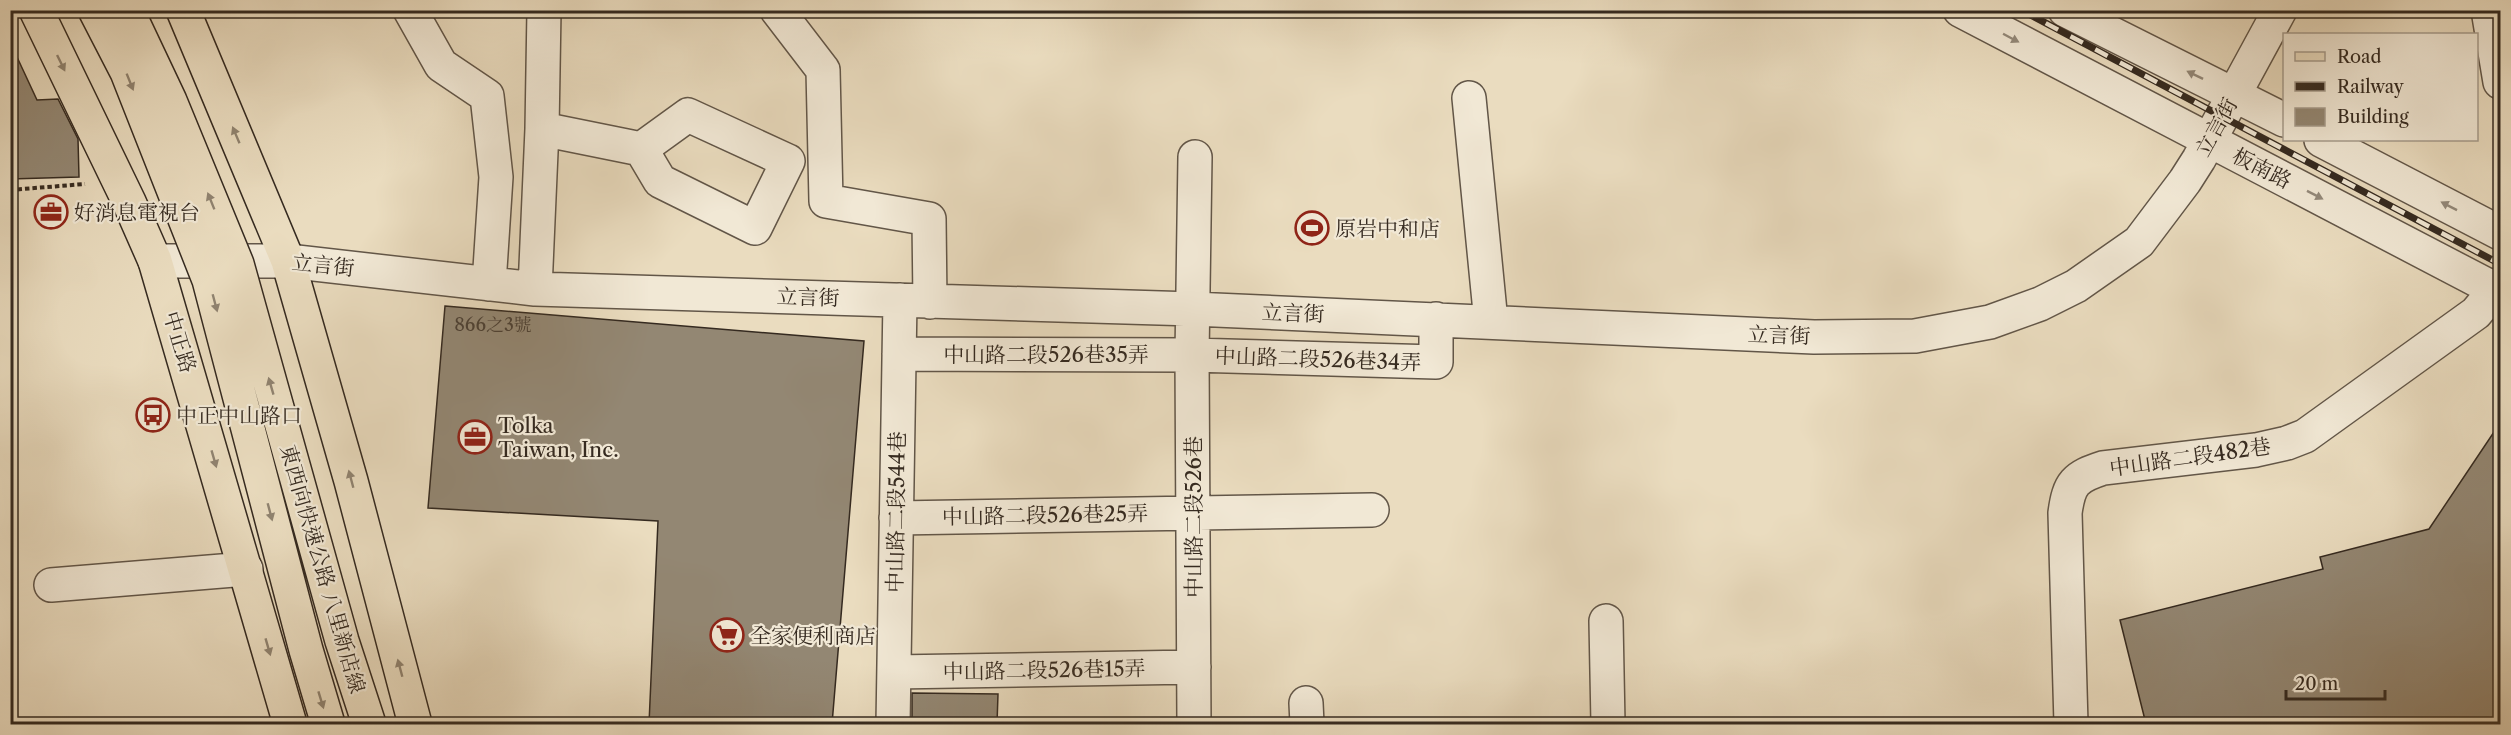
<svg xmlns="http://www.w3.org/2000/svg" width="2511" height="735" viewBox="0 0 2511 735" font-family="'Libre Caslon Text','Noto Serif TC',serif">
<rect width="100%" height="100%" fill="#eadcbf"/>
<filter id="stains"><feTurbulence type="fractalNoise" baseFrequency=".00333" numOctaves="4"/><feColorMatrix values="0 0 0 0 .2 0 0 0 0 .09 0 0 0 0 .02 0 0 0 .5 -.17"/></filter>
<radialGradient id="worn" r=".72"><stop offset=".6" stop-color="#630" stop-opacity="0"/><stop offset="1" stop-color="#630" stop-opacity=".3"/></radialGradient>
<path fill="#938773" stroke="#352a20" stroke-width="1.5" d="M10 42 37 100 58 99 78 139 79 177 10 179Z
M445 306 864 341 832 724H649L658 521 428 508Z
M2500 423V724H2146L2120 620 2323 569 2320 557 2429 529Z
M912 693 998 694 997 724H912Z"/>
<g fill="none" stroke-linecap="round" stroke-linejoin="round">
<defs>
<path id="minor" d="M410 10 441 65 487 96 496 177 489 284
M777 10 823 70 826 201 929 219 930 302
M1960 10 2500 292
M2065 10 2284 120
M2488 10 2500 82
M1469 98 1491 322
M542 129 641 149 660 181 755 228 788 161 688 115 641 149
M2321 140 2500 233
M155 261H288L535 289 1193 309 1814 337 1915 336 1990 322 2040 304 2076 286 2139 242 2185 181 2199 159 2280 10
M535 289 542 129 544 10
M899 354 1192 355 1436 362V319
M896 518 1372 510
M51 585 246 569
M1606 621 1608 724
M894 672 1194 667
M1306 703 1307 724
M893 724 900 300
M1194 724 1192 355 1195 157
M2071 724 2065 513C2069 483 2075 477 2103 468L2256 450 2287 443 2305 436 2476 313 2500 284"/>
<path id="major" d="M36 10 129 202 155 261 290 724
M183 10 288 261 351 481 415 724"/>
</defs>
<use href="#minor" stroke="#625648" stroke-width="36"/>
<use href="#major" stroke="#352a20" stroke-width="36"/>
<path stroke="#352a20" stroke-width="4" stroke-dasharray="4.5 3" stroke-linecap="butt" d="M10 190 85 184"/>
<use href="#minor" stroke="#f1e8d5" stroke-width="33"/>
<use href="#major" stroke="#eadcbf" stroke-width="33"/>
<defs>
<path id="rail" d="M2021 10 2500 264"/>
</defs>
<use href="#rail" stroke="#352a20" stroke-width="7"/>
<use href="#rail" stroke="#f1e8d5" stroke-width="4.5" stroke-dasharray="14" stroke-linecap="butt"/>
<defs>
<path id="highway-bridge" d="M95 10 127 72 209 280 306 650 328 724
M127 10 170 101 237 264 342 641 369 724"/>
</defs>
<use href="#highway-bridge" stroke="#352a20" stroke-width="36" stroke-linecap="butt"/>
<use href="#highway-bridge" stroke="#eadcbf" stroke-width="33"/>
</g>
<defs><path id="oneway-solid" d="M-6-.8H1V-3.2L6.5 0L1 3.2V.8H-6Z" transform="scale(1.5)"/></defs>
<g fill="#93897a">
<use href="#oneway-solid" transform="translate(2011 38) rotate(28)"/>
<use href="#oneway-solid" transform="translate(2195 75) rotate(-154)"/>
<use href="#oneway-solid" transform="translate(2315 195) rotate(27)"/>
<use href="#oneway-solid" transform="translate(2449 206) rotate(-153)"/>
</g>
<g fill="#908370">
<use href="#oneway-solid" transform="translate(61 63) rotate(64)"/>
<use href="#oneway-solid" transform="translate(130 82) rotate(68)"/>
<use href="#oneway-solid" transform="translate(236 135) rotate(-113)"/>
<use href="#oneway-solid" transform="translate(211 201) rotate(-112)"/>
<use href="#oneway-solid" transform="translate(215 303) rotate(75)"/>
<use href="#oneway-solid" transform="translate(271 386) rotate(-106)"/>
<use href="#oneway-solid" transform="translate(214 459) rotate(74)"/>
<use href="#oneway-solid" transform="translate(351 479) rotate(-105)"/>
<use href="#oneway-solid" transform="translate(270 512) rotate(75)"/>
<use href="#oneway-solid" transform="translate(268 647) rotate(74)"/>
<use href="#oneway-solid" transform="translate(400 668) rotate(-105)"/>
<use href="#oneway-solid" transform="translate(321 700) rotate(73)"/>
</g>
<defs>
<symbol id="office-ring" viewBox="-11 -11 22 22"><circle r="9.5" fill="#f1e8d5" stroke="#8f2418" stroke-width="1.5"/><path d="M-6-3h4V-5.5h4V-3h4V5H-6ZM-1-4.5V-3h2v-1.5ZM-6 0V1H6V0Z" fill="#8f2418"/></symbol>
<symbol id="stadium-ring" viewBox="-11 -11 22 22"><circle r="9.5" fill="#f1e8d5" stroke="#8f2418" stroke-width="1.5"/><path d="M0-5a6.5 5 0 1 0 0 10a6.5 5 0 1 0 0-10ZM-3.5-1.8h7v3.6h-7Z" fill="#8f2418"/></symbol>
<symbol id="bus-ring" viewBox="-11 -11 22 22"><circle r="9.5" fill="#f1e8d5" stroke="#8f2418" stroke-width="1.5"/><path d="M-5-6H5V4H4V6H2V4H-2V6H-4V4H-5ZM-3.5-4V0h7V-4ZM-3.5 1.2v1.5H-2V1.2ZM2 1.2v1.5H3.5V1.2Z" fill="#8f2418"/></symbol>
<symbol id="supermarket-ring" viewBox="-11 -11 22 22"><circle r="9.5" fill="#f1e8d5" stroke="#8f2418" stroke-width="1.5"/><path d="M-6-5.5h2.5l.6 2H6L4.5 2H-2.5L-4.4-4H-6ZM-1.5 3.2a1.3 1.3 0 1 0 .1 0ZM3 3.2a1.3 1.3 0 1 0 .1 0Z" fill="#8f2418"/></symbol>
</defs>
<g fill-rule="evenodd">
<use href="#office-ring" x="32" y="193" width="38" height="38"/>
<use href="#stadium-ring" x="1293" y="209" width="38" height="38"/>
<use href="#bus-ring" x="134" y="396" width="38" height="38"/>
<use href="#office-ring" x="456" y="418" width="38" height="38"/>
<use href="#supermarket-ring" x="708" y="616" width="38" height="38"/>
</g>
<g text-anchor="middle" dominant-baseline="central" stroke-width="4.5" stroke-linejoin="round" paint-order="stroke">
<g font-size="18" fill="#4c4135">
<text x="493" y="325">866之3號</text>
</g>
<g font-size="21" fill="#352a20" stroke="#f1e8d5">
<text transform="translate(2216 127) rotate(-61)">立言街</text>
<text transform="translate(2262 168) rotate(27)">板南路</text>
<text transform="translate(323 265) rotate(6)">立言街</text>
<text transform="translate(808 297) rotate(2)">立言街</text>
<text transform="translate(1293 313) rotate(2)">立言街</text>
<text transform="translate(1779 335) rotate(2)">立言街</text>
<text transform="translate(180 342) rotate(73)">中正路</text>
<text x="1046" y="354">中山路二段526巷35弄</text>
<text transform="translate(1318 359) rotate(2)">中山路二段526巷34弄</text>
<text transform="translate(2190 457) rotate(-8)">中山路二段482巷</text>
<text transform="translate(896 512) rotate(-89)">中山路二段544巷</text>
<text transform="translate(1045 515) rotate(-1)">中山路二段526巷25弄</text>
<text transform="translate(1193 517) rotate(-90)">中山路二段526巷</text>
<text transform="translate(323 569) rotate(74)">東西向快速公路 八里新店線</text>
<text transform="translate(1044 670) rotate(-1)">中山路二段526巷15弄</text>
</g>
<g font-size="21" fill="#352a20" stroke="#f1e8d5" text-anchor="start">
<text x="74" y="212">好消息電視台</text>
<text x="1335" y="228">原岩中和店</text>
<text x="176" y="415">中正中山路口</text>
<text x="498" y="425">Tolka<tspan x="498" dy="24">Taiwan, Inc.</tspan></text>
<text x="750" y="635">全家便利商店</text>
</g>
</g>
<rect width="2511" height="735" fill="none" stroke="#eadcbf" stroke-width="36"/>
<rect x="12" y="12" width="2487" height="711" fill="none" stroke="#352a20" stroke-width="3"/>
<rect x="18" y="18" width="2475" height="699" fill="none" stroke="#352a20" stroke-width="1.5"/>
<rect x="2283" y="33" width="195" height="108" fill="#f1e8d5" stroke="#a69c8d" stroke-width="1.5"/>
<rect x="2295" y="52" width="30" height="9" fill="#eadcbf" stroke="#a69c8d" stroke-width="1.5"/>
<text x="2337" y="63" font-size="18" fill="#352a20">Road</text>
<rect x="2295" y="82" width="30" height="9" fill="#352a20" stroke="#a69c8d" stroke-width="1.5"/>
<text x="2337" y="93" font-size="18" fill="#352a20">Railway</text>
<rect x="2295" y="108" width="30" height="18" fill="#938773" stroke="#a69c8d" stroke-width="1.5"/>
<text x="2337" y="123" font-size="18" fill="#352a20">Building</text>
<path d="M2286 690v9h99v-9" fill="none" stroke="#352a20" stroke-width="3"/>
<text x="2295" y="690" font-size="18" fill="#352a20" stroke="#f1e8d5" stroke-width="4.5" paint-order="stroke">20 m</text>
<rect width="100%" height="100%" filter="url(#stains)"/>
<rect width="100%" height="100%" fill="url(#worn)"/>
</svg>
